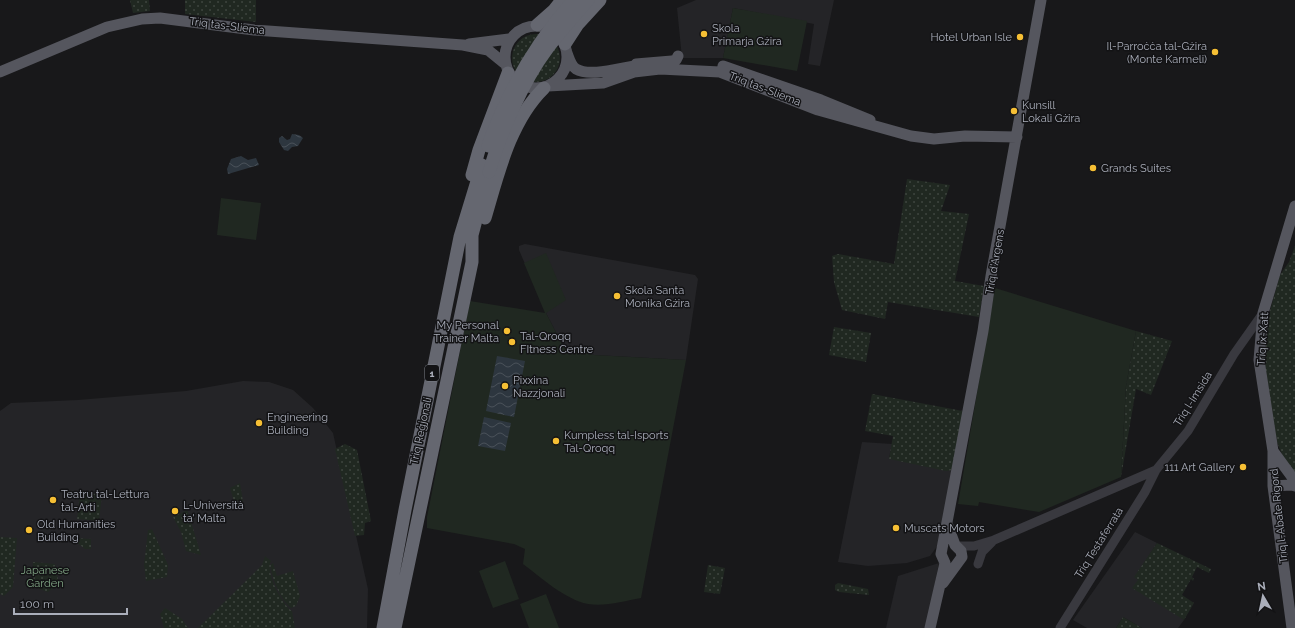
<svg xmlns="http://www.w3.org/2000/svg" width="1295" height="628" viewBox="0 0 1295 628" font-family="Raleway,sans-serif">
<defs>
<pattern id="green-dots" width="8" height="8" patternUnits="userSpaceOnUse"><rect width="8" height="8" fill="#202821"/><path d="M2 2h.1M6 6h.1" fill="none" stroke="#3e453f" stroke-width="1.8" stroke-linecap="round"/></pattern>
<pattern id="water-waves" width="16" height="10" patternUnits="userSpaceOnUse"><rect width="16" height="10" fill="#2d363f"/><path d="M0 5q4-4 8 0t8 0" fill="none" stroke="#495159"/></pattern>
</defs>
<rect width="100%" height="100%" fill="#18181a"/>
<path fill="#242427" d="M696 0H834L820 66 808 64 814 24 733 8 723 58H682L677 8Z
M525 244 695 275 698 279 686 360 594 355 563 346 546 313 519 250V246Z
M243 381 269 382 293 390 313 408 333 433 368 589 367 628H0V411L11 403 78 400 186 391Z
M862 442 892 444 889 458 952 470 941 541 930 556 907 563 868 566 838 562Z
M1135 532 1157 543 1135 577 1184 620 1178 628H1142L1123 617 1116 628H1087L1073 620Z
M939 563 926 628H886L898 576Z"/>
<path fill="url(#green-dots)" d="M130 0H149L150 11 133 13Z
M185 0H256V22L185 14Z
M512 58a24 24 0 1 1 48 0a24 24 0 1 1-48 0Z
M907 179 950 185 941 211 969 214 955 281 984 286 979 317 888 302 885 319 842 310 834 282 832 256 838 254 894 264Z
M1295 246V473L1283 457 1277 442 1264 359 1270 311 1280 275 1289 262Z
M834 327 871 333 866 362 829 355Z
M1136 331 1172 341 1151 395 1136 389 1121 477 1126 386Z
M872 394 963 411 952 470 946 471 889 459 893 436 865 431Z
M345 444 357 450 371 521 365 523 364 535 355 536 335 449Z
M240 483 243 502 235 505 230 488Z
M80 493 102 494 99 521 77 519Z
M187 510 188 512 201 555 186 551 181 532 173 517Z
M152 529 168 565 167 577 146 581 144 565 148 530Z
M0 537 17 538 13 587 4 596 0 594Z
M76 538 91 539V549H85L76 542Z
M1157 543 1211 569 1209 573 1197 567 1192 577 1194 579 1193 581 1191 579 1182 595 1194 603 1184 620 1132 588 1138 580 1134 577Z
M265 556 271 561C265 572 282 604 292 611L295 628H198L262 565Z
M33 562 55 564 59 584 48 592 34 587 32 579Z
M273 563 277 576 293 571 300 596 296 606 291 608C280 599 272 579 270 565Z
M708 565 725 568 720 594 704 592Z
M838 583 868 589 869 595 839 592 835 590V585Z
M165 608 182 619 188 628H164L160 614Z
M1123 617 1142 628H1116Z"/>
<path fill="#202821" d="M733 8 807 21 797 71 723 58Z
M221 198 261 203 256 240 217 235Z
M546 253 566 300 546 313 563 346 594 355 686 360 641 598C624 601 605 607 588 604 564 599 542 578 523 564L525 549 514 544 427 528V517L470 301 545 313 524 263Z
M995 288 1136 331 1126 386 1121 477 1039 512 979 502 978 506 958 504Z
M505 561 519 599 493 608 479 571Z
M546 594 559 628H529L520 604Z"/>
<path fill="url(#water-waves)" d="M292 134 299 135 303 138 298 146 292 147 288 151 284 150 279 142V138L282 136 287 140 290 139Z
M241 156 248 160 256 158 259 165 228 174 227 169 231 159Z
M497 356 525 361 514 417 486 411Z
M484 417 511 423 505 451 478 446Z"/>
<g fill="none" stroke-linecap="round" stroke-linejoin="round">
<path stroke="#39393f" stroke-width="9" d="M957 546H974L994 540 1156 470 1188 431 1234 354 1263 313
M978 564 982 552 992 542
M1060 628 1145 492 1156 470"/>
<path stroke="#55565e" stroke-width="11" d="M505 57a31 31 0 1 1 62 0a31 31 0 1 1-62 0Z
M469 44 509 39
M567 53C569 58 571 66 576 69 591 78 625 66 642 65
M636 64 672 61 676 60 678 56
M723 66 821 100 870 120
M0 72 107 27 142 19 160 18 254 30 463 45 488 50 504 63
M548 86 603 83 634 72 660 69 720 72 818 110 911 136 934 139 965 136 1017 137
M1273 451 1295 481
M1273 486 1291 485 1295 486
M943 583 962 557 961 551 955 545 948 526
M930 628 945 563 941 554 983 331 991 276 1041 0
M1292 628 1273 486V451L1259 360 1263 313 1295 206"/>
<path stroke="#656770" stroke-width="13" d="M537 25 554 10 562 0
M565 44 578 24 600 0
M472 175 479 150 508 73
M485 218C498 174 510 121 544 88
M383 628 405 510 460 237 482 165
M395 628 472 262V235L487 178"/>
<path stroke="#656770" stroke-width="13" d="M488 146C507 93 536 42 574 0
M489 172C500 134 523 81 547 49 560 32 574 16 588 0"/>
</g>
<g fill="#f6bf34" stroke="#131315" stroke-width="1.5">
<circle cx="704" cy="34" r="4"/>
<circle cx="1020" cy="37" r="4"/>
<circle cx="1215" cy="52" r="4"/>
<circle cx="1014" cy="111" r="4"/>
<circle cx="1093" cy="168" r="4"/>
<circle cx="617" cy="296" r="4"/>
<circle cx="507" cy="331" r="4"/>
<circle cx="512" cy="342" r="4"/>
<circle cx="505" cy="386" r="4"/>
<circle cx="259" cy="423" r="4"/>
<circle cx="556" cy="441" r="4"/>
<circle cx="1243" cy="467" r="4"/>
<circle cx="53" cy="500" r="4"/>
<circle cx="175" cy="511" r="4"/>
<circle cx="896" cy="528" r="4"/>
<circle cx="29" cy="530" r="4"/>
</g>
<g text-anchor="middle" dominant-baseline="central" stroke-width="3" stroke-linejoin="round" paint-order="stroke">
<rect fill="#131315" stroke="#7d8088" stroke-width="1" x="425" y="365" width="14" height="16" rx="3"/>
<g font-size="10" font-weight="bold" fill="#aaaeba">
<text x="432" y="373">1</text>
</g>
<g font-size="11" fill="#aaaeba" stroke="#131315">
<text transform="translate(227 26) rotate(7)">Triq tas-Sliema</text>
<text transform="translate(765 89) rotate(21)">Triq tas-Sliema</text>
<text transform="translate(995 262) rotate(-80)">Triq d'Argens</text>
<text transform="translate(1263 339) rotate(-86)">Triq ix-Xatt</text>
<text transform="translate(1193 399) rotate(-58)">Triq l-Imsida</text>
<text transform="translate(421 431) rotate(-78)">Triq Reġjonali</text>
<text transform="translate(1279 516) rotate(-96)">Triq l-Abate Rigord</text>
<text transform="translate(1099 543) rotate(-58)">Triq Testaferrata</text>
</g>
<g font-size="11" fill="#aaaeba" stroke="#131315" text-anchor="start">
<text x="712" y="28">Skola<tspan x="712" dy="13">Primarja Gżira</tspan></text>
<text x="1012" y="37" text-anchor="end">Hotel Urban Isle</text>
<text x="1207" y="46" text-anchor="end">Il-Parroċċa tal-Gżira<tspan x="1207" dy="13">(Monte Karmeli)</tspan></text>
<text x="1022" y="105">Kunsill<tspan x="1022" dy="13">Lokali Gżira</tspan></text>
<text x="1101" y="168">Grands Suites</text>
<text x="625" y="290">Skola Santa<tspan x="625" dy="13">Monika Gżira</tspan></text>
<text x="499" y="325" text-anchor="end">My Personal<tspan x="499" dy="13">Trainer Malta</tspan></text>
<text x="520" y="336">Tal-Qroqq<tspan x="520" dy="13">FItness Centre</tspan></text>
<text x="513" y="380">Pixxina<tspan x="513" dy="13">Nazzjonali</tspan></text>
<text x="267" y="417">Engineering<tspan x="267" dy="13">Building</tspan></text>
<text x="564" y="435">Kumpless tal-Isports<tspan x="564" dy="13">Tal-Qroqq</tspan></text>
<text x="1235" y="467" text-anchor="end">111 Art Gallery</text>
<text x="61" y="494">Teatru tal-Lettura<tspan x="61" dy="13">tal-Arti</tspan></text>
<text x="183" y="505">L-Università<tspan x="183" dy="13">ta' Malta</tspan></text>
<text x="37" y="524">Old Humanities<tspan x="37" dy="13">Building</tspan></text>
<text x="904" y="528">Muscats Motors</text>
</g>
<g font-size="11" fill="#81a585" stroke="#131315">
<text x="45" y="570">Japanese<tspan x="45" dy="13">Garden</tspan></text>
</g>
</g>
<g transform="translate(1263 596) rotate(351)" stroke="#131315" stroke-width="3" paint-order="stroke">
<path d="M0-3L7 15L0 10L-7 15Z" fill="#aaaeba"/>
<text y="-6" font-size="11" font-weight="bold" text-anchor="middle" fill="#aaaeba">N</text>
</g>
<path d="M14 608v6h113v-6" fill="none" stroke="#aaaeba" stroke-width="2"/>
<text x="20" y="608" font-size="12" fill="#aaaeba" stroke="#131315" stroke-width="3" paint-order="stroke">100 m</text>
</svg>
